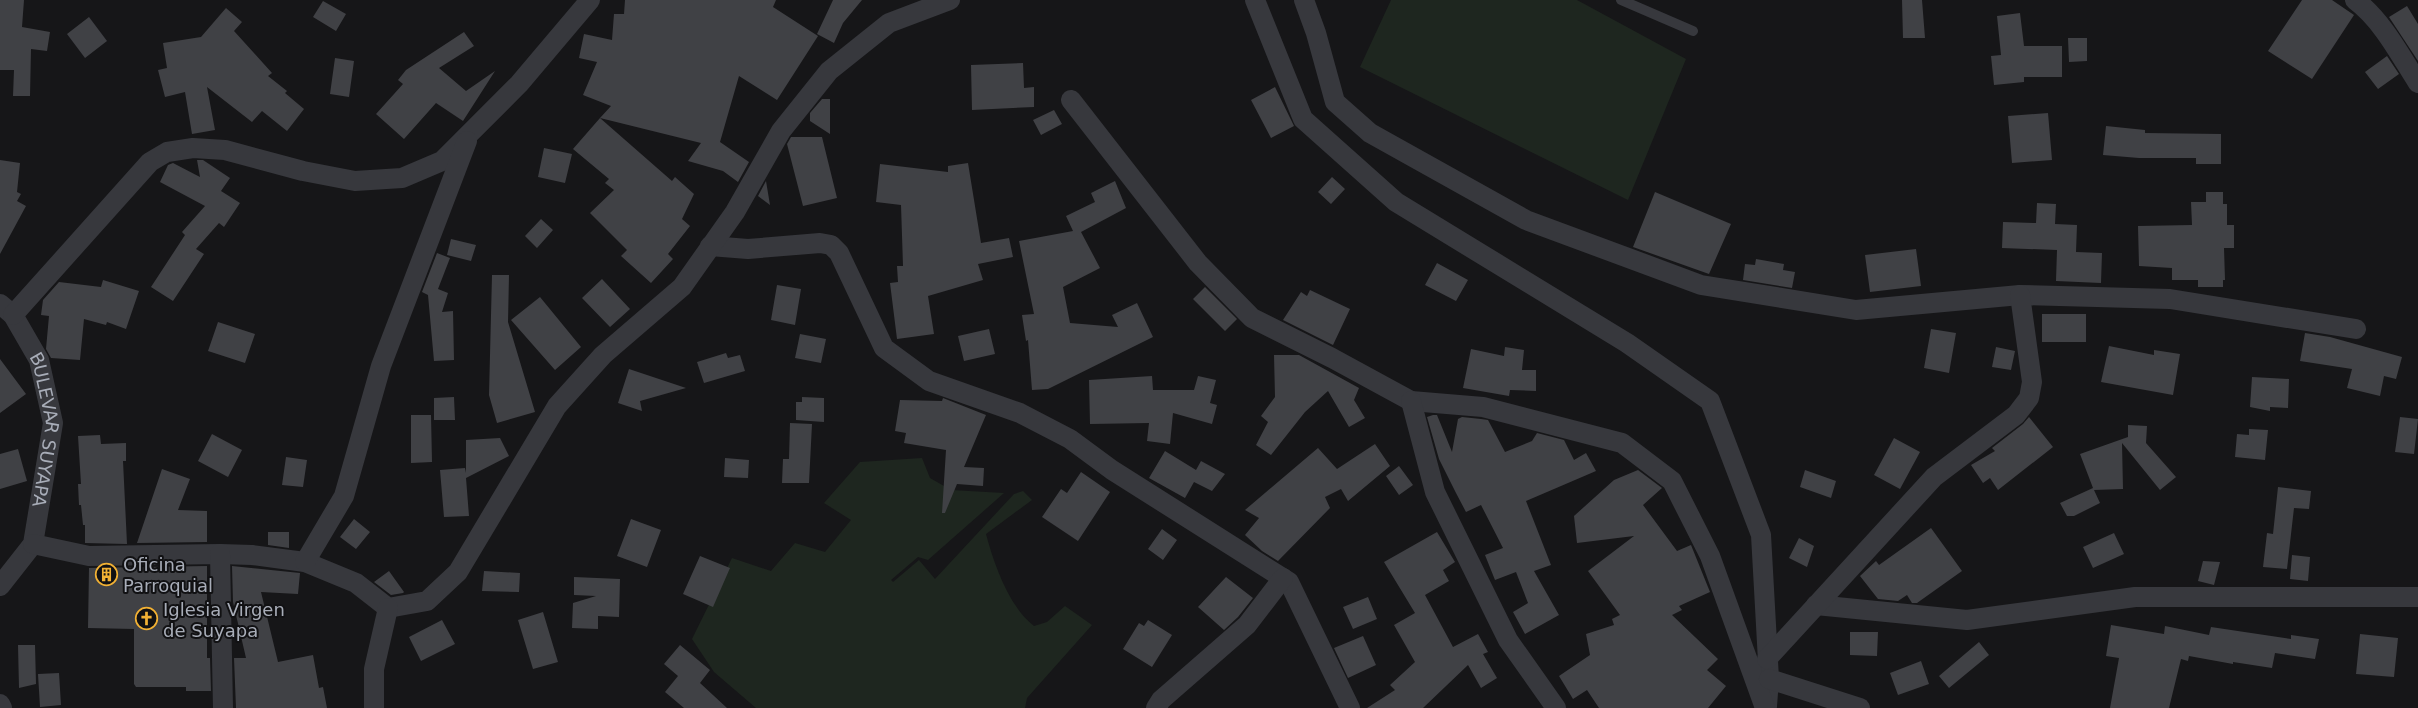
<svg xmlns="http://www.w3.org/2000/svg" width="2418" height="708" viewBox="0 0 2418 708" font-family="'DejaVu Sans',sans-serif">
<rect width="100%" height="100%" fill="#161618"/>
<path fill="#1e261f" d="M1391 0H1577L1686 59 1628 200 1360 67Z
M922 458 930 478 951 490 1004 493 928 560 918 557 891 580 893 582 919 560 935 579 1014 494 1023 491 1032 500 986 534C994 564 1009 607 1034 626L1047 622 1065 606 1092 625 1027 698 1025 708H756L714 672 692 639 732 558 771 571 795 543 825 552 851 520 824 503 860 462Z"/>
<path fill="#404145" d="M0 0H24L22 27 50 32 47 51 31 49 30 96H13L14 70H0Z
M625 0H776L773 7 818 36 777 100 739 76 720 142 749 162 738 182 723 171 688 161 701 143 600 118 611 106 583 95 597 62 579 58 584 34 612 40 614 14H624Z
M833 0H862L843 23 834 43 817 34Z
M1902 0H1922L1925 38H1903Z
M2302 0H2332L2354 15 2312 79 2268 51Z
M323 1 346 14 336 31 313 17Z
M2407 6 2418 24V61L2389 17Z
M226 8 242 22 234 31 272 73 268 76 287 91 285 93 304 109 287 131 262 111 252 122 207 87 215 130 192 134 185 92 165 97 158 70 167 68 163 43 201 37Z
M2020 13 2024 46H2062V77H2024V82L1994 85 1991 56 2001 55 1997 16Z
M89 17 107 41 85 58 67 34Z
M464 32 474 46 439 68 466 91 495 71 463 121 436 103 404 139 376 114 403 84 398 80 406 70Z
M2068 38H2087V61L2069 62Z
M2387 56 2399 74 2378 89 2365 72Z
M335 58 354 61 349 97 330 94Z
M1023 63 1024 88 1034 87V107L972 110 971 65Z
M1275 87 1294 126 1271 138 1251 100Z
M822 99H830V134L810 121V113Z
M1054 110 1062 124 1041 135 1033 120Z
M2048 113 2052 160 2012 163 2008 116Z
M600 118 672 181 675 177 694 194 682 219 690 226 668 254 673 259 651 283 621 256 627 250 590 213 614 190 605 183 609 179 573 149Z
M2106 126 2145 130V133L2221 134V164H2196V158H2139L2103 155Z
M791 137H822L837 198 803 206 787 144Z
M544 148 572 154 565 183 538 177Z
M0 160 20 163 17 192 21 194 17 201 26 206 0 254Z
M197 160H203L230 178 221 191 240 203 224 227 219 223 196 249 204 254 173 301 151 287 185 235 182 232 205 206 160 182 168 165 173 163 200 177Z
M968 163 981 243 1009 238 1013 257 978 264 983 280 928 296 934 334 897 339 890 283 898 282 897 266H903L901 205 876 202 880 164 948 172V166Z
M1332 177 1345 189 1331 204 1318 192Z
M766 181 770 205 758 196Z
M1115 181 1126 208 1081 232 1100 268 1063 287 1070 323 1118 327 1112 315 1137 303 1153 337 1048 389 1032 390 1028 340 1026 341 1022 315 1034 314 1019 241 1073 231 1066 216 1095 202 1091 193Z
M1655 192 1731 224 1709 274 1633 247Z
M2206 192H2223V204H2227V225H2234V248H2224L2225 280H2223V287H2198V280H2172V268L2139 266 2138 226 2192 225 2191 202H2206Z
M2037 203 2056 204 2055 224 2077 225 2076 252 2102 253 2101 283 2056 281 2057 250 2002 248 2003 222 2036 223Z
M541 219 553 230 537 248 525 236Z
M451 239 476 245 471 261 447 255Z
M1916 249 1921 286 1870 292 1865 255Z
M437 253 450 258 438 289 448 293 442 312 453 311 454 360 434 361 428 295 422 292Z
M1756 259 1784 264 1783 270 1795 272 1792 288 1743 280 1745 264 1755 265Z
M1437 263 1468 280 1456 301 1425 285Z
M492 275H509L508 322 535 412 497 423 489 395Z
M602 279 630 309 610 327 582 298Z
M103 280 139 291 126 329 107 322 106 325 84 319 80 360 51 358 46 349 49 316 41 315 43 300 59 282 101 287Z
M777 285 801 289 795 325 771 320Z
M1205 287 1237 319 1225 331 1193 299Z
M1310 290 1350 309 1333 345 1283 320 1301 292 1307 296Z
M540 297 581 347 555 370 511 320Z
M2042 314H2086V342H2042Z
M218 322 255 334 245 363 208 351Z
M989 329 995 354 964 361 958 336Z
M1931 329 1956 333 1949 373 1924 368Z
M2305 333 2330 337 2402 357 2396 379 2384 376 2380 396 2347 388 2352 369 2300 361Z
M800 334 826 339 821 363 795 358Z
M2109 346 2154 355V350L2180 354 2173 395 2101 382Z
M1505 347 1524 350 1522 370H1536V391L1510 390 1509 396 1463 388 1471 349 1504 356Z
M1996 347 2015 351 2011 370 1992 367Z
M726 353 728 358 740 355 745 371 704 383 697 362Z
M1274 355H1299L1359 388 1354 400 1365 418 1349 427 1328 391 1305 412 1271 455 1256 445 1268 422 1261 416 1275 397Z
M0 359 26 394 0 413Z
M629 369 686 388 640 401 642 411 618 403Z
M1152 376 1153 390H1194L1198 376 1216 380 1210 403 1217 405 1212 424 1173 413 1170 444 1147 441 1149 423 1090 424 1089 380Z
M2252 377 2289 379 2288 408 2270 407V411L2250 407Z
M454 397 455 420H434V398Z
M802 397 824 398V422L796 420V402H802Z
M943 398 986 415 964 467 984 468 983 486 957 484 945 513H942L946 450 904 443 906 433 895 431 900 400 942 401Z
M411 415H431L432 462 411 463Z
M1433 415H1437L1452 452 1458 419 1462 417 1481 419 1488 420 1505 452 1532 441 1537 433 1564 440 1574 460 1586 453 1596 471 1526 501 1551 565 1534 571 1559 615 1525 634 1513 612 1528 603 1516 572 1495 580 1485 555 1503 548 1481 505 1466 512 1456 493 1439 459 1427 417Z
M2029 417 2053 447 1998 490 1990 478 1983 483 1971 465 1995 451 1992 448 2023 424Z
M2400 417 2418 419 2414 454 2395 452Z
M790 423 812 424 809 483H782L783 459H789Z
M2128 425 2147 426 2146 443 2176 477 2160 490 2122 443 2123 489 2094 490 2100 503 2074 516H2067L2060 503 2093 488 2080 454 2128 437Z
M2249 429 2268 430 2265 460 2235 457 2237 434 2249 435Z
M212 434 242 450 228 477 198 461Z
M100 435 101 444 126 443V461H123L127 544 85 543V525H83L81 505H79L78 484H81L78 436Z
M500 438 509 456 466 478 469 516 444 517 440 470 465 468 466 473V440Z
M1894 438 1920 452 1900 489 1874 475Z
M1375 444 1390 466 1348 501 1341 489 1325 497 1330 508 1278 561 1262 551 1245 535 1259 518 1245 510 1318 448 1337 469Z
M18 449 27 481 0 489V454Z
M1165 451 1196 470 1201 461 1225 474 1212 491 1194 482 1185 498 1149 478Z
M286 457 307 460 303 487 282 485Z
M725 458 749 460 748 478 724 477Z
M1399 466 1413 485 1399 495 1386 476Z
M162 469 190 479 178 510 207 511V542L137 543Z
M1638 470 1662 488 1643 505 1677 551 1691 545 1710 592 1679 606 1682 610 1672 615 1718 659 1707 670 1726 686 1708 708H1599L1587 690 1573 699 1559 676 1590 655 1586 634 1614 625 1612 619 1620 615 1588 571 1634 536 1577 543 1574 516 1614 480Z
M1805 470 1836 481 1831 498 1800 487Z
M1081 472 1110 492 1078 541 1042 517 1061 489 1067 493Z
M2278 487 2311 491 2309 509 2294 508 2287 569 2263 567 2267 533 2273 534Z
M354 519 370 532 356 549 340 537Z
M631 519 661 530 647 567 617 556Z
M1931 528 1962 571 1917 603H1912L1907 595 1898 601 1878 599 1860 576 1876 561 1879 565Z
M1162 529 1177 540 1163 560 1148 549Z
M268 532H289V548L268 545Z
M1437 532 1455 562 1443 570 1449 581 1425 595 1453 647 1478 634 1488 652 1483 654 1497 678 1481 688 1468 665 1423 708H1367L1395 690 1390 685 1415 662 1394 625 1415 613 1384 562Z
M2114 533 2124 554 2093 568 2083 547Z
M1799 538 1814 546 1807 567 1789 558Z
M2292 555 2310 557 2308 581 2290 579Z
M700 556 730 568 713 607 683 594Z
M2203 561 2220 562 2214 585 2198 581Z
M207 566V658H210L211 691H186V687H136L134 684V629L88 628 89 568Z
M232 566 300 573 298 594 261 592 278 662 313 655 319 688 323 687 327 708H236L234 658H246L233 602Z
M389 571 404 592 403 593 391 595 374 582Z
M484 571 520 573 519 592 482 591Z
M574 577 620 579 619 617 598 616V629L572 628 573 603 596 596 574 595Z
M1226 577 1253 598 1238 617 1224 630 1198 607Z
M1368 597 1377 619 1353 629 1343 607Z
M543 612 558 662 533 669 518 620Z
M442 620 455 644 421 661 409 637Z
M1148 620 1172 635 1152 667 1123 649 1139 623 1144 626Z
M2111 625 2164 634 2165 626 2209 635 2211 627 2291 639V635L2319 639 2315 659 2275 653 2272 668 2233 662V664L2189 656 2188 661 2181 659 2169 708H2110L2119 658 2106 656Z
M1850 632H1878L1877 656 1850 655Z
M2360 634 2398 638 2394 677 2356 674Z
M1363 636 1376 665 1348 678 1334 648Z
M1979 642 1989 655 1949 688 1939 676Z
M18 645H35L36 684 19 688Z
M680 645 710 670 700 683 727 708H684L665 692 678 676 664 664Z
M1921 661 1929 684 1898 695 1890 673Z
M59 673 61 705 40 707 38 674Z"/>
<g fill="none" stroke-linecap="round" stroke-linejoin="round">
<path stroke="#37383d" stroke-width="10" d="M1621 0 1693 31"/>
<g stroke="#37383d" stroke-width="20">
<path d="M1255 0 1303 119 1396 202 1627 343 1710 401 1761 535 1769 679 1767 706"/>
<path d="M1304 0 1316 33 1335 102 1370 133 1526 220 1701 285 1856 310 2020 295 2170 299 2356 329"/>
<path d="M2355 0C2382 20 2400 55 2418 83"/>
<path d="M1071 100 1198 263 1252 318 1332 358 1411 401 1483 407 1622 443 1672 481 1710 556 1765 708"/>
<path d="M710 246 748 249 820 243 831 245 839 253 884 348 929 381 1020 413 1070 439 1112 470 1289 582 1350 708"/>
<path id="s1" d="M0 304 13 315 39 360 53 423 33 544 0 586"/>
<path d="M13 315 150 162 167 152 193 148 225 150 303 171 355 181 402 178 442 161 519 84 590 0"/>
<path d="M1411 401 1435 492 1508 640 1556 708"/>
<path d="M33 544 89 556 220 554 252 555 305 562 356 583 388 608 427 601 458 572 557 406 603 355 682 287 735 212 781 131 829 71 889 23 950 0"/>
<path d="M220 554 223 708"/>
<path d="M305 562 344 496 381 366 467 141"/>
<path d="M1816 605 1967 620 2135 597H2418"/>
<path d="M1767 659 1934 477 2016 415 2029 398 2032 382 2020 295"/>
<path d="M1769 679 1860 708"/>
<path d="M0 704 2 708"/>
<path d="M374 708V669L388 608"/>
<path d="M1156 708 1161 700 1247 625 1283 578"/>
</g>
</g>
<defs>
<symbol id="building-ring" viewBox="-11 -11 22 22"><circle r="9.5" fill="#111113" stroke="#f2b134" stroke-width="1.5"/><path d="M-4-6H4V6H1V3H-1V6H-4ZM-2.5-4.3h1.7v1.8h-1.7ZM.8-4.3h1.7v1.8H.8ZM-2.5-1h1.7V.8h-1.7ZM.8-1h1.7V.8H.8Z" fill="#f2b134"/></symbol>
<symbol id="church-ring" viewBox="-11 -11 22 22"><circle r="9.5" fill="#111113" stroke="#f2b134" stroke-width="1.5"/><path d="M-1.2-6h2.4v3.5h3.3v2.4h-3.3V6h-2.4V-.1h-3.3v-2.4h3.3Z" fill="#f2b134"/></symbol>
</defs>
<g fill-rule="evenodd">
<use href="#building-ring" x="94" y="562" width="25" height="25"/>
<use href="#church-ring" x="134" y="606" width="25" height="25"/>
</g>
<g text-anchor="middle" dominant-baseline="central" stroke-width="4" stroke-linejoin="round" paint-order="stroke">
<g font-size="18" fill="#a8adb8" stroke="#111113">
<text stroke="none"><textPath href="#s1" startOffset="140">BULEVAR SUYAPA</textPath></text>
</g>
<g font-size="18" fill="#a8adb8" stroke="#111113" text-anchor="start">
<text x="123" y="564">Oficina<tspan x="123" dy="21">Parroquial</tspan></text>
<text x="163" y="609">Iglesia Virgen<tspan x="163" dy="21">de Suyapa</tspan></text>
</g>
</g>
</svg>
